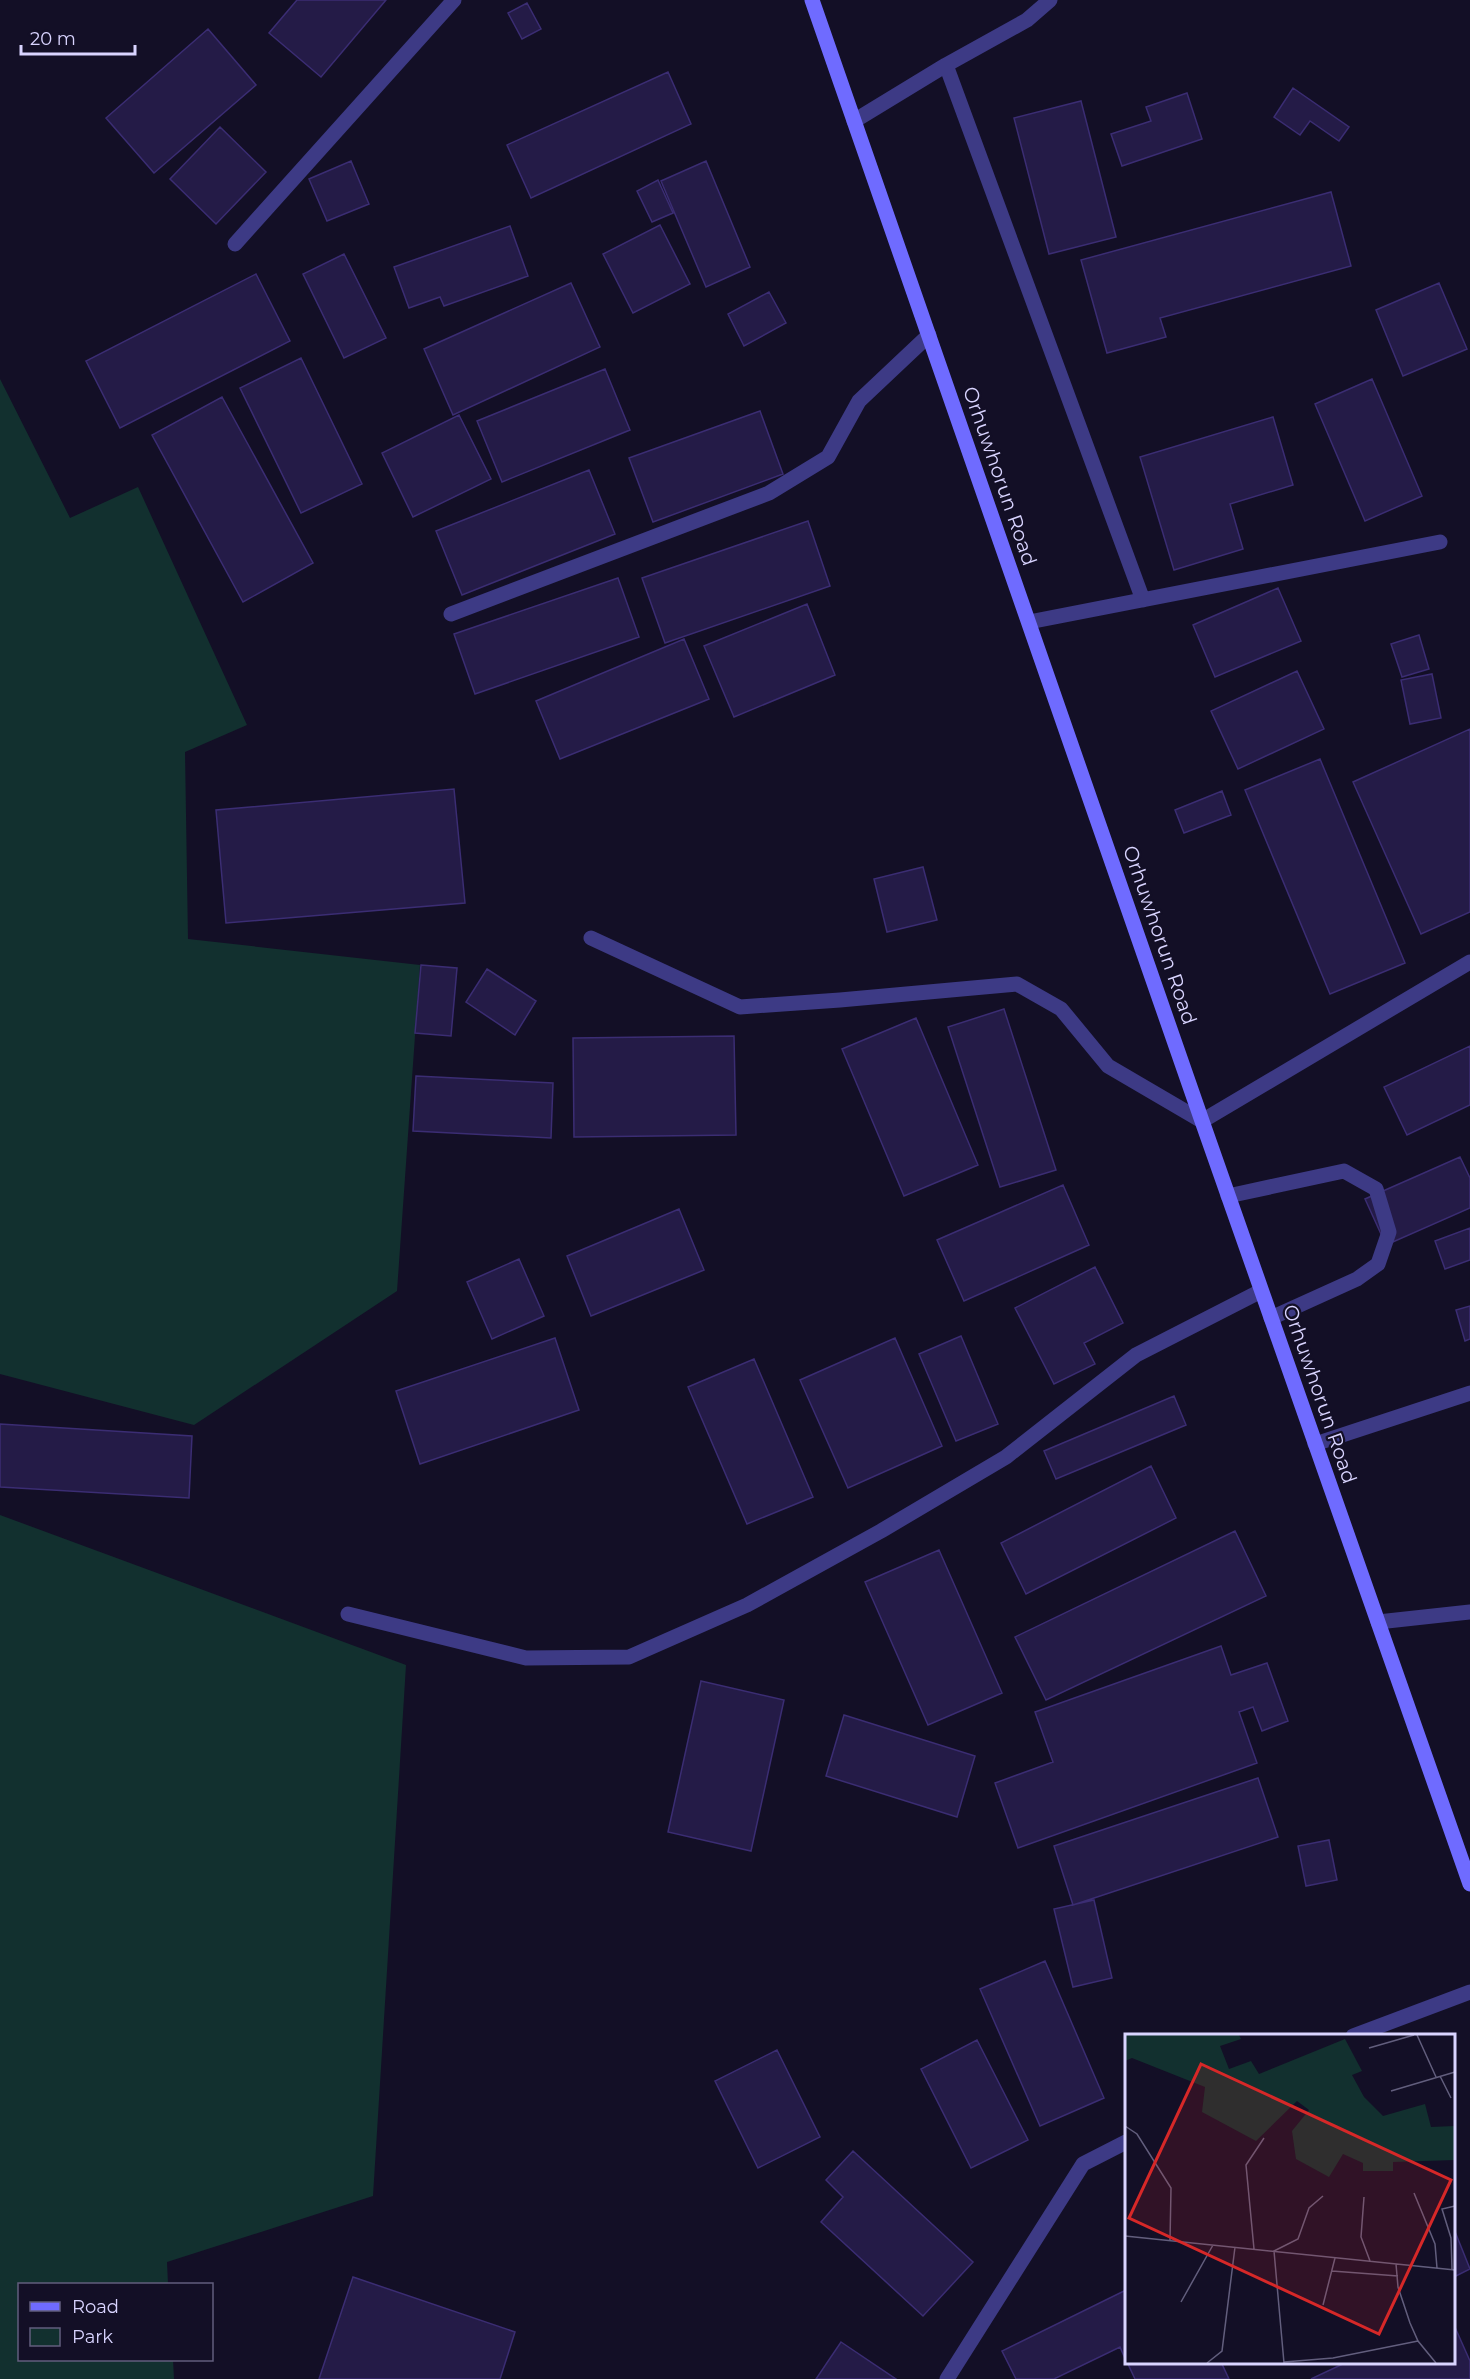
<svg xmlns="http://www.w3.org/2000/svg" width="1470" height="2379" viewBox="0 0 1470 2379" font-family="Montserrat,sans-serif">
<rect width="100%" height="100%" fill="#130f26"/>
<path fill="#12302f" d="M0 379 70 518 138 487 247 725 185 752 188 939 420 965 397 1291 194 1425 0 1374Z
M0 1515 406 1665 373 2196 167 2262 168 2284H20V2360H173L174 2379H0Z"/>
<path fill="#241b47" stroke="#3b2d73" stroke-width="1.5" d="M297 0H386L321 77 269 33Z
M527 3 541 29 522 39 508 13Z
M208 29 256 85 154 173 106 118Z
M668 72 691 124 531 198 507 145Z
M1293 88 1349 127 1339 141 1310 121 1300 135 1274 117Z
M1187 93 1202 139 1122 166 1111 134 1151 121 1146 107Z
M1081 101 1116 237 1049 254 1014 118Z
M220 127 266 172 216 224 170 179Z
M351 161 369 204 327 221 309 179Z
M706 161 750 267 706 287 661 181Z
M658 180 673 213 652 222 637 191Z
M1331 192 1351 266 1160 318 1166 337 1107 353 1081 260Z
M660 225 690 284 633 313 603 254Z
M510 226 528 276 444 306 440 297 409 308 394 267Z
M344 254 386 338 344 358 303 274Z
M256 274 290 341 120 428 86 361Z
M571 283 600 347 453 415 424 349Z
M1439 283 1467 349 1403 376 1376 310Z
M769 292 786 323 744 346 728 314Z
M301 358 362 484 301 513 240 388Z
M605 369 630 430 502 482 477 421Z
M1372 379 1422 496 1365 521 1315 404Z
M222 397 313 563 243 602 152 435Z
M760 411 783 474 653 522 629 458Z
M459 415 491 479 413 517 382 453Z
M1273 417 1293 485 1230 504 1243 549 1174 570 1140 457Z
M589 470 615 534 462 595 436 531Z
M808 521 830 586 665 643 642 578Z
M618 578 639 637 475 694 454 634Z
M1278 588 1301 641 1215 677 1193 625Z
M807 604 835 675 734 717 704 646Z
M1419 635 1429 669 1402 677 1391 644Z
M684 639 709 699 560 759 536 701Z
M1297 671 1324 729 1238 769 1211 711Z
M1432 674 1441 718 1410 724 1401 680Z
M1470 729V912L1421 934 1353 782Z
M1320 759 1405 963 1330 994 1245 790Z
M454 789 465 903 226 923 216 810Z
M1222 791 1231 815 1184 833 1175 810Z
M923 867 937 920 887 932 874 879Z
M421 965 457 968 451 1036 415 1033Z
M487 969 536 1001 515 1035 466 1002Z
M1004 1009 1056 1170 1000 1187 948 1027Z
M916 1018 978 1165 904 1196 842 1049Z
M734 1036 736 1135 574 1137 573 1038Z
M1470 1046V1105L1407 1135 1384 1087Z
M416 1076 553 1083 551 1138 413 1131Z
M1460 1157 1470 1178V1208L1386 1245 1365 1199Z
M1063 1185 1089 1245 964 1301 937 1240Z
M679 1209 704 1270 591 1316 567 1256Z
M1470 1228V1260L1445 1269 1435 1241Z
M519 1259 544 1316 492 1339 467 1282Z
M1095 1267 1123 1323 1084 1343 1095 1364 1054 1384 1015 1308Z
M1470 1306V1339L1465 1341 1456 1310Z
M961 1336 998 1424 956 1441 919 1354Z
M555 1338 579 1410 420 1464 396 1391Z
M895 1338 942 1446 848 1488 800 1380Z
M754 1359 813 1497 747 1524 688 1387Z
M1174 1396 1186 1425 1056 1479 1044 1451Z
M0 1424 192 1436 189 1498 0 1487Z
M1151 1466 1176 1518 1026 1594 1001 1543Z
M1235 1531 1266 1596 1046 1700 1015 1637Z
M939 1550 1002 1693 928 1725 865 1582Z
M1221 1646 1231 1675 1267 1663 1288 1721 1262 1731 1253 1707 1239 1712 1257 1763 1018 1848 995 1783 1053 1762 1035 1712Z
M701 1681 784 1700 751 1851 668 1832Z
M844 1715 975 1756 957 1817 826 1776Z
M1258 1778 1278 1837 1073 1905 1054 1846Z
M1329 1840 1337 1880 1306 1886 1298 1846Z
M1094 1900 1112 1978 1073 1987 1054 1909Z
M1045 1961 1104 2098 1040 2126 980 1989Z
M977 2040 1028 2140 971 2168 921 2069Z
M777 2050 820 2137 758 2168 715 2081Z
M853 2151 973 2262 923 2316 821 2222 843 2197 826 2180Z
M1454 2229 1470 2269 1454 2277Z
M353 2277 515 2332 500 2379H319Z
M1126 2290V2361L1120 2347 1054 2379H1016L1002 2351Z
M1454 2325 1470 2361V2379H1311L1347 2362H1454Z
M841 2342 896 2379H816Z
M1127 2362H1221L1229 2379H1135Z"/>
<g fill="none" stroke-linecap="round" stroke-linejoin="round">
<path stroke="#3d3a85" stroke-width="15" d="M1228 1196 1344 1171 1376 1189 1389 1232 1378 1264 1357 1279 1271 1318"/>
<path stroke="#3d3a85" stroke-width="15" d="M946 65 1143 600
M854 121 946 65 1027 20 1050 0
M235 244 454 0
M451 614 769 493 828 457 859 401 929 335
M1029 622 1440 542
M591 938 740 1007 840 1000 1017 984 1061 1009 1108 1066 1202 1121 1470 962
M1315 1444 1470 1393
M348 1614 526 1658 629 1657 747 1605 881 1531 1006 1457 1136 1355 1261 1291
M1378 1622 1470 1612
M1353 2036 1470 1992
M947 2379 1083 2164 1126 2142"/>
<path stroke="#6f6bff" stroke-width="15" d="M812 0 1202 1121 1470 1884"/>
</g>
<g text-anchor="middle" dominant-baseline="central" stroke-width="4.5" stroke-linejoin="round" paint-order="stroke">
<g font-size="20" fill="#d9d4ff" stroke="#130f26">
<text transform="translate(1000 476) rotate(71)">Orhuwhorun Road</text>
<text transform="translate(1160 935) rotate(71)">Orhuwhorun Road</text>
<text transform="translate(1320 1394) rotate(71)">Orhuwhorun Road</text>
</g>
</g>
<g transform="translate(1125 2034)">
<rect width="330" height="330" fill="#130f26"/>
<path d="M0 1H114L116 5 95 12 104 35 126 27 134 40 220 5 237 37 227 41 239 63 258 82 300 70 306 93 330 92V126L268 128V137H238V129L218 120 204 143 171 125 167 97 184 76 172 67 131 107 77 78 80 53 7 24 0 27Z" fill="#12302f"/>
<path fill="none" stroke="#625e7d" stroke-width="1.5" d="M292 1 311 43M244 14 289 1M315 42 326 64M266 57 330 38M0 92 12 100 46 154 45 207M289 159 310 210 312 234M239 163 236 203 245 227M0 202 330 236M129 215 121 131 139 104M271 230 273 253 285 289 293 307 311 329M327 235 326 204 317 175 330 172M207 237 273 242M56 268 88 211M198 271 210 224M159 328 208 324 293 307M82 329 97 317 110 213M159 329 149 217 173 205 184 174 198 162"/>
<path fill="#d62828" fill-opacity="0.15" stroke="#d62828" stroke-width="3" d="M76 30 326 146 254 300 4 184Z"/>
<rect width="330" height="330" fill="none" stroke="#d9d4ff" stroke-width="3"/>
</g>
<rect x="18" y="2283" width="195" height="78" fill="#130f26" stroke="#625e7d" stroke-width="1.5"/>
<rect x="30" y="2302" width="30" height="9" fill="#6f6bff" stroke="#625e7d" stroke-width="1.5"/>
<text x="72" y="2313" font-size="18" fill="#d9d4ff">Road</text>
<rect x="30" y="2328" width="30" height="18" fill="#12302f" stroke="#625e7d" stroke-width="1.5"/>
<text x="72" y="2343" font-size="18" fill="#d9d4ff">Park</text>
<path d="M21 45v9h114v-9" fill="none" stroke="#d9d4ff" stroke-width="3"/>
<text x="30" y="45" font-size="18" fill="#d9d4ff" stroke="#130f26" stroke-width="4.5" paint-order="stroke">20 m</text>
</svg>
